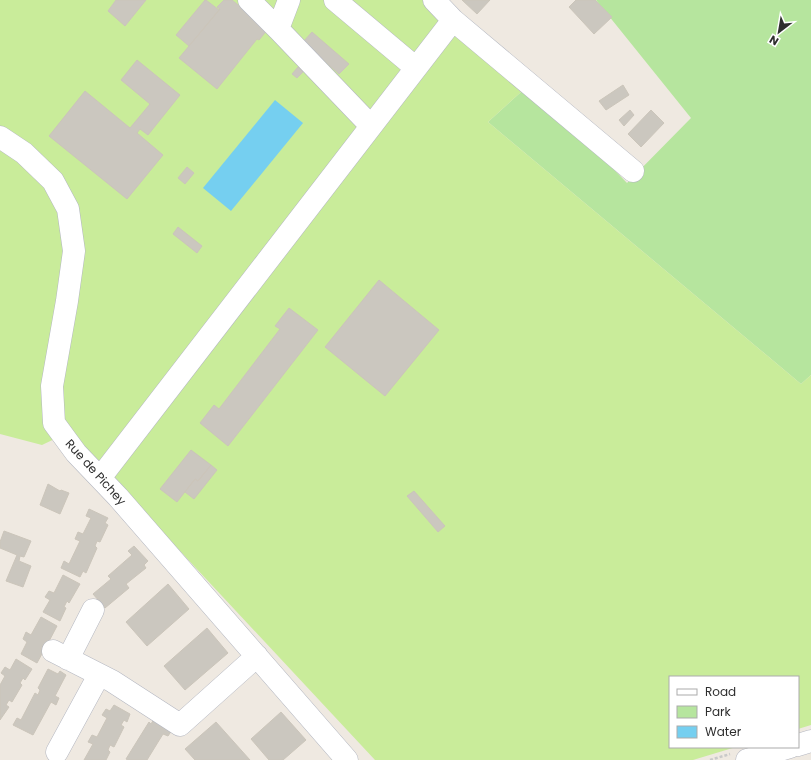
<svg xmlns="http://www.w3.org/2000/svg" width="811" height="760" viewBox="0 0 811 760" font-family="Poppins,sans-serif">
<rect width="100%" height="100%" fill="#efe9e1"/>
<path fill="#b6e59e" d="M596 0H811V375L801 384 488 122 531 83 627 183 691 118Z"/>
<path fill="#c9ec9a" d="M0 0H436L531 83 488 122 801 384 811 375V725L798 729V677H670V747H736L693 760H375L69 432 42 445 0 434Z"/>
<path fill="#75cff0" d="M275 100 303 123 231 211 203 188Z"/>
<path fill="#cbc7bf" stroke="#cbc5ba" d="M116 0H146L125 26 108 11Z
M205 0H206L219 10 189 46 176 35Z
M224 0H232L268 29 259 40 257 39 217 89 179 58 220 9 217 7Z
M462 0H490L477 14Z
M576 0H595L612 17 594 34 569 7Z
M312 32 349 64 339 74 303 42Z
M137 60 180 95 148 135 140 129 137 133 163 155 127 199 49 136 85 91 130 128 150 104 121 80Z
M298 67 303 72 297 78 292 74Z
M623 85 629 95 606 110 599 101Z
M630 110 634 115 624 126 619 120Z
M651 110 664 123 641 147 628 134Z
M187 167 194 173 185 184 178 178Z
M178 227 202 246 197 253 173 234Z
M379 280 439 330 385 396 325 347Z
M289 308 318 330 228 446 200 423 214 405 219 409 280 329 275 326Z
M191 450 211 465 198 481 195 479 177 502 160 489Z
M211 465 217 470 194 499 185 492 195 479 198 481Z
M48 484 60 491 61 490 69 493 60 514 40 505Z
M414 491 445 526 438 532 407 496Z
M89 509 108 518 105 523 108 525 100 542 97 541 95 546 97 548 86 573 83 571 80 577 61 568 64 561 69 564 80 541 75 539 78 532 83 534 91 518 86 516Z
M4 531 31 541 24 557 20 556 19 561 31 566 23 587 6 581 17 555 0 548V542Z
M134 546 148 561 144 565 146 568 126 584 129 588 105 608 93 594 111 579 108 576 132 555 128 551Z
M63 575 80 584 69 603 67 601 64 607 66 608 60 621 43 612 50 600 45 597 49 591 54 593Z
M168 584 189 609 147 646 126 622Z
M41 617 57 626 47 645 44 644 41 649 44 650 37 663 21 654 27 642 23 639 26 632 31 635Z
M207 628 228 653 185 690 164 666Z
M16 659 32 669 25 680 23 678 20 683 22 685 12 702 9 700 6 705 9 707 0 720V685L5 676 1 673 5 667 10 670Z
M48 669 58 674 60 671 66 675 55 696 59 698 56 705 51 702 33 735 13 725 17 718 21 720 35 693 38 695 40 690 38 688Z
M114 705 130 714 127 722 124 720 121 725 124 727 114 747 110 745 108 750 110 752 106 760H84L93 744 88 742 92 735 97 737 107 718 102 715 106 709 110 711Z
M281 712 306 740 283 760H269L251 739Z
M154 719 172 730 168 736 163 734 147 760H128L126 759 149 722 151 724Z
M216 722 250 760H195L185 749Z"/>
<g fill="none" stroke-linecap="round" stroke-linejoin="round">
<defs>
<path id="minor" d="M249 0 278 29
M289 0 278 29 371 126
M335 0 416 68
M453 20 633 171
M0 137 24 153 53 181 68 209 74 251 67 301 52 386 54 423 76 453 118 497 347 760
M100 478 453 20 434 0
M53 651 112 681 180 725 257 656
M68 659 93 610
M798 745 811 741
M57 752 99 675
M747 760 790 747"/>
</defs>
<use href="#minor" stroke="#b4b7c1" stroke-width="23"/>
<path stroke="#c9c9c9" stroke-width="2.5" stroke-dasharray="3 2" stroke-linecap="butt" d="M710 760 730 754"/>
<use href="#minor" stroke="#fff" stroke-width="22"/>
</g>
<g text-anchor="middle" dominant-baseline="central" stroke-width="3.5" stroke-linejoin="round" paint-order="stroke">
<g font-size="12" fill="#2e2e2e" stroke="#fff">
<text transform="translate(96 472) rotate(48)">Rue de Pichey</text>
</g>
</g>
<rect x="669" y="676" width="130" height="72" fill="#ffffff" stroke="#ababab"/>
<rect x="677" y="689" width="20" height="6" fill="#ffffff" stroke="#ababab"/>
<text x="705" y="696" font-size="12" fill="#2e2e2e">Road</text>
<rect x="677" y="706" width="20" height="12" fill="#b6e59e" stroke="#ababab"/>
<text x="705" y="716" font-size="12" fill="#2e2e2e">Park</text>
<rect x="677" y="726" width="20" height="12" fill="#75cff0" stroke="#ababab"/>
<text x="705" y="736" font-size="12" fill="#2e2e2e">Water</text>
<g transform="translate(779 32) rotate(211)" stroke="#ffffff" stroke-width="3" paint-order="stroke">
<path d="M0-3L7 15L0 10L-7 15Z" fill="#2e2e2e"/>
<text y="-6" font-size="11" font-weight="bold" text-anchor="middle" fill="#2e2e2e">N</text>
</g>
</svg>
